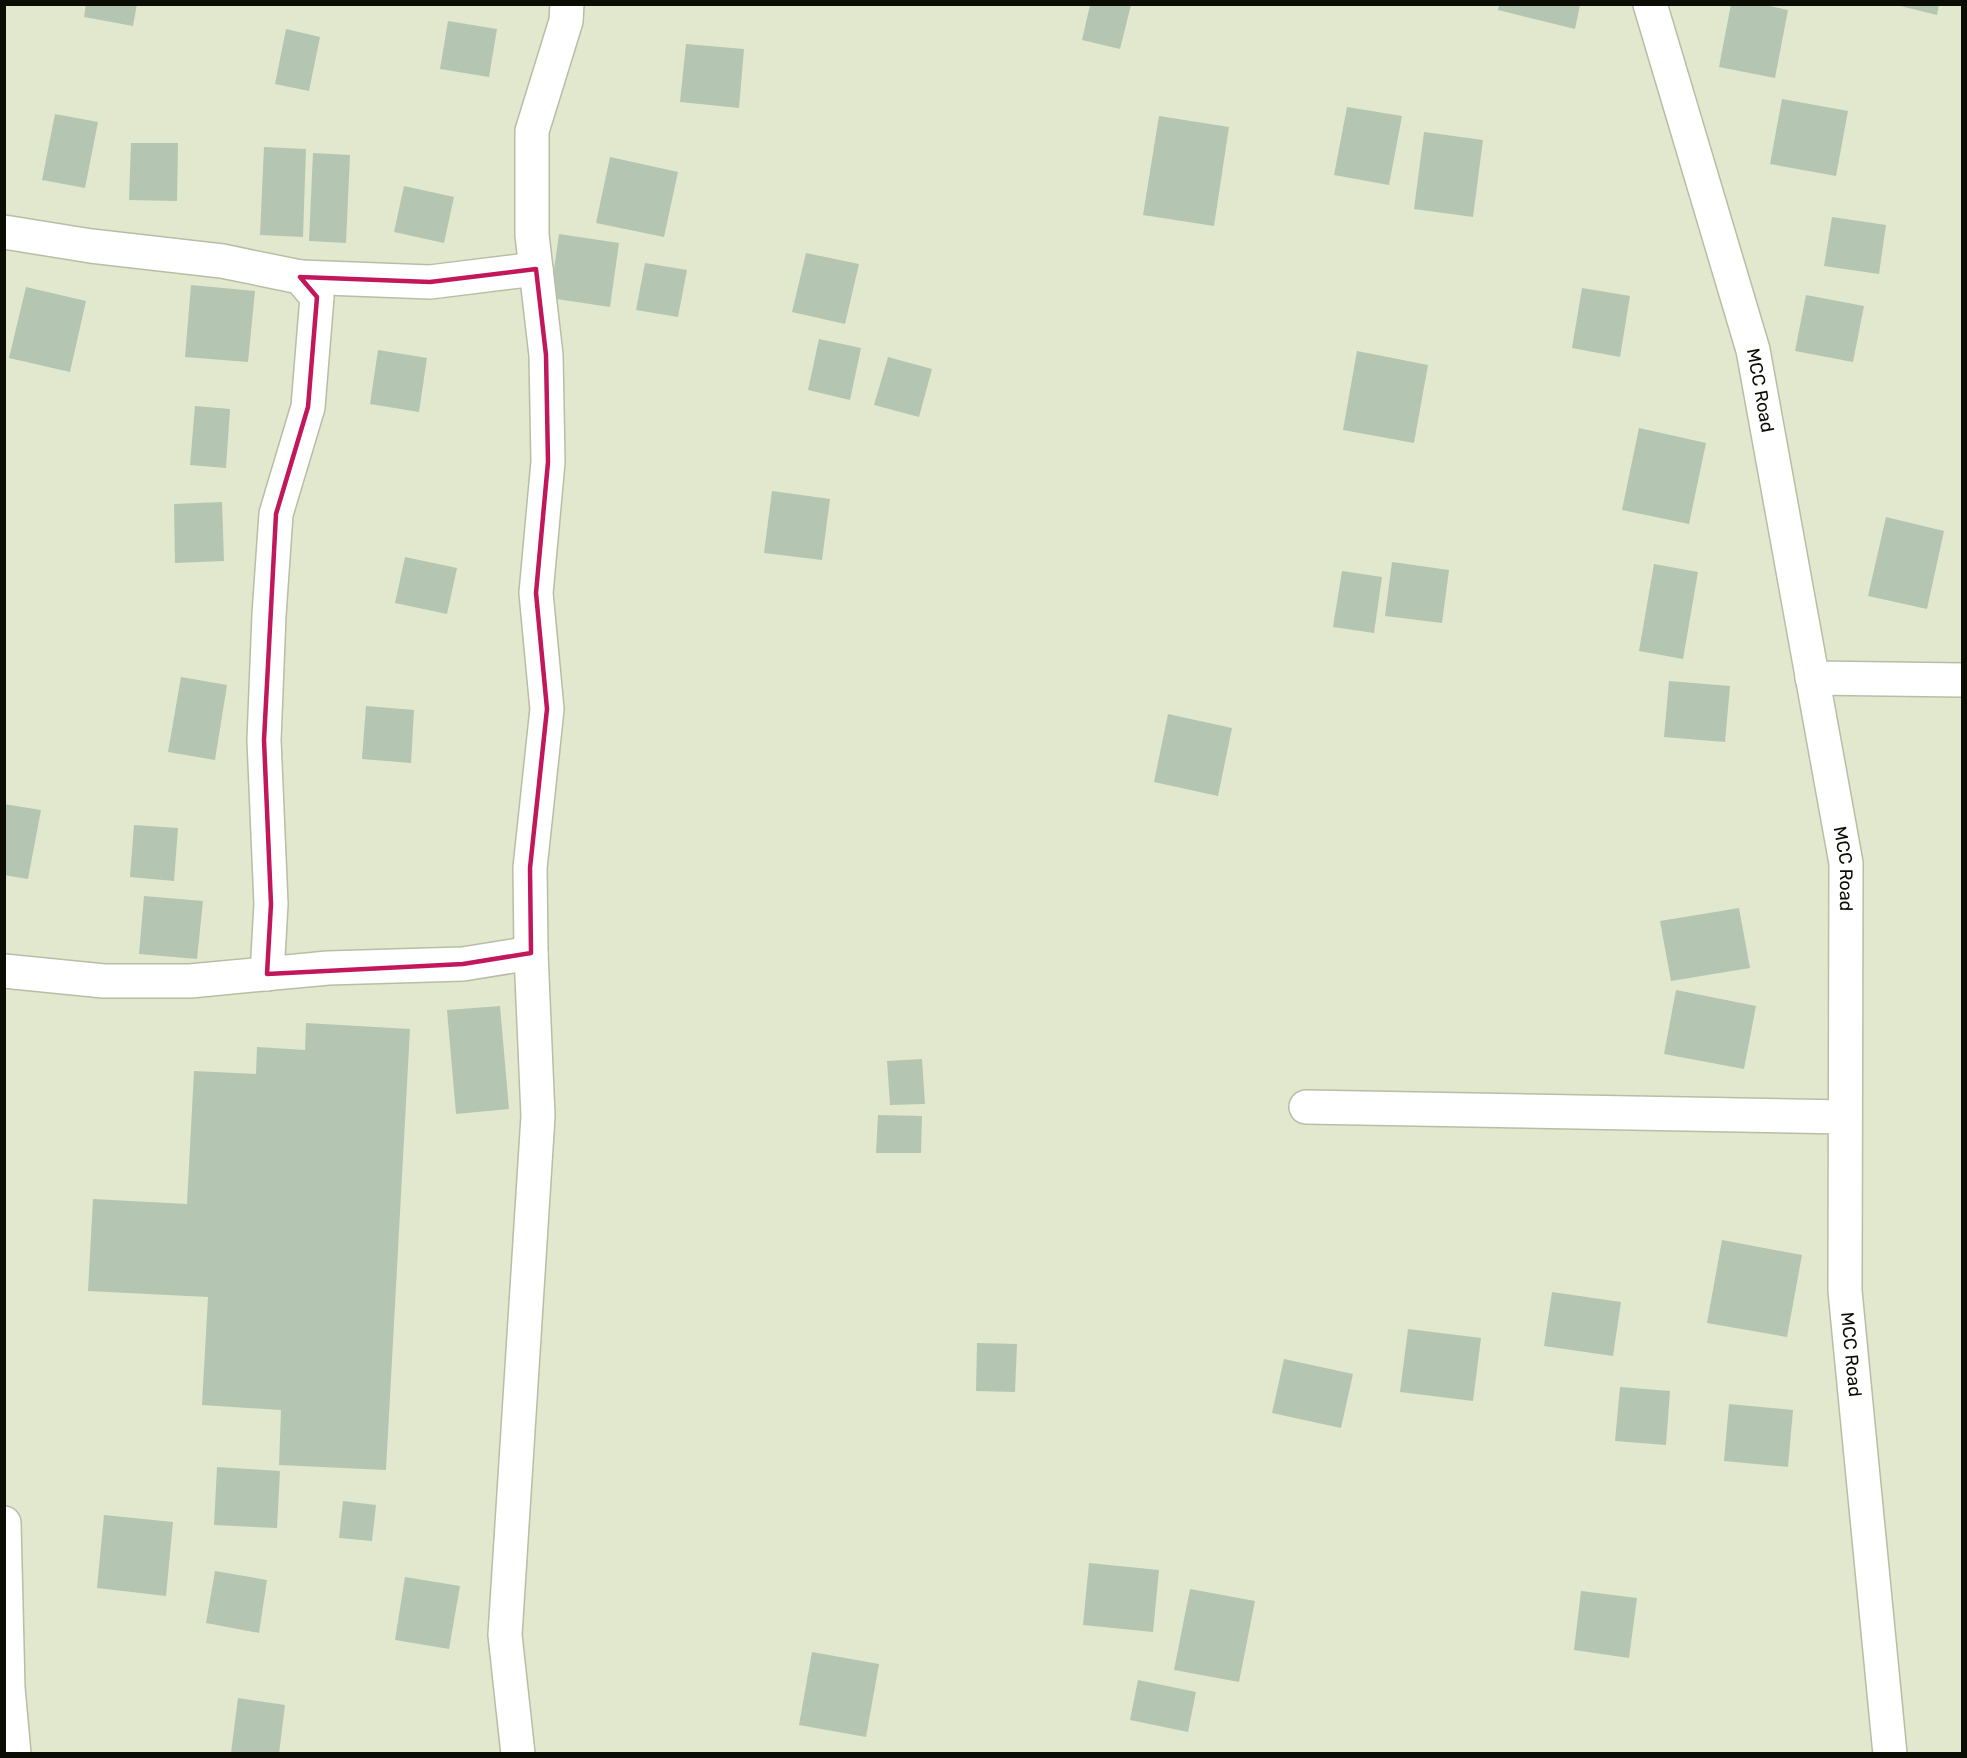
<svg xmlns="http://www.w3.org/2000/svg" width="1967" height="1758" viewBox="0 0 1967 1758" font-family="Rubik,sans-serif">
<rect width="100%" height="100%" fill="#e1e8ce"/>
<path fill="#b4c6b1" d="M86 4H137L133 26 84 17Z
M1731 4H1761L1788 10 1775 78 1719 67Z
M1892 4H1939L1937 15Z
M1090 5H1131L1120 49 1082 40Z
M1499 5H1580L1575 29 1498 10Z
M448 21 497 29 489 77 440 69Z
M286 29 320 37 309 91 275 84Z
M686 44 744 49 739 108 680 102Z
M1782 99 1848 111 1836 176 1770 164Z
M1347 107 1402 116 1389 185 1334 175Z
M55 114 98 122 85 188 42 180Z
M1159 116 1229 127 1214 226 1143 215Z
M1424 132 1483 140 1473 217 1414 209Z
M131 143H178L177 201 129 200Z
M264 147 306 149 303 237 260 235Z
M313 153 350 155 346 243 309 241Z
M610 157 678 172 664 237 596 223Z
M404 186 454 197 444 243 394 232Z
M1832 217 1886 225 1879 274 1824 266Z
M559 234 619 243 610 307 550 298Z
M806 253 859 264 845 324 792 312Z
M645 263 687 270 678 317 636 310Z
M191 285 255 291 248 362 185 357Z
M26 287 86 301 70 372 9 358Z
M1582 288 1630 296 1620 357 1572 348Z
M1806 295 1864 306 1853 362 1795 351Z
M819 339 861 348 850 400 808 390Z
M378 350 427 358 419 412 370 404Z
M1357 351 1428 365 1414 443 1343 430Z
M888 357 932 369 919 417 874 405Z
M195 406 230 409 226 468 190 465Z
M1639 428 1706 443 1689 524 1622 510Z
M772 491 830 499 822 560 764 553Z
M222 502 224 561 175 563 174 504Z
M1886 517 1944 531 1927 609 1868 596Z
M405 557 457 568 447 614 395 603Z
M1392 562 1449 570 1442 623 1385 616Z
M1654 564 1698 572 1683 659 1639 651Z
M1342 571 1382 577 1374 633 1333 627Z
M181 677 227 685 215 760 168 752Z
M1669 681 1730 686 1725 742 1664 737Z
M366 706 414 710 411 763 362 759Z
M1168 714 1232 728 1218 796 1154 782Z
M4 804 41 810 28 879 4 875Z
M134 825 178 828 174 881 130 877Z
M144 896 203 901 197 959 139 954Z
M1739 908 1750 968 1671 981 1660 921Z
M1676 990 1756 1006 1744 1069 1664 1054Z
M500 1006 509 1109 456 1114 447 1010Z
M306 1023 410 1029 386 1470 279 1465 281 1410 202 1405 208 1297 88 1291 93 1199 187 1204 194 1071 256 1074 257 1047 305 1050Z
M922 1059 925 1104 890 1105 887 1061Z
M878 1115 922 1116 921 1153H876Z
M1722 1240 1802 1255 1787 1337 1707 1323Z
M1552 1292 1621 1302 1613 1356 1544 1346Z
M1408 1329 1481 1338 1473 1401 1400 1392Z
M977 1343 1017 1344 1015 1392 976 1391Z
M1284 1359 1353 1374 1341 1428 1272 1413Z
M1620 1387 1670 1391 1666 1445 1615 1441Z
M1729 1404 1793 1410 1788 1467 1724 1461Z
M217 1467 280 1471 277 1528 214 1525Z
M343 1501 376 1505 372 1541 339 1538Z
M104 1515 173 1522 166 1596 97 1588Z
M1089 1563 1159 1570 1153 1632 1083 1625Z
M215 1571 267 1580 259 1633 206 1623Z
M405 1577 460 1586 449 1649 395 1640Z
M1190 1589 1255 1601 1239 1682 1174 1670Z
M1581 1591 1637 1598 1629 1658 1574 1650Z
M812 1652 879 1664 866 1737 799 1725Z
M1138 1680 1196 1692 1188 1732 1130 1720Z
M238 1698 285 1705 279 1754 231 1753Z"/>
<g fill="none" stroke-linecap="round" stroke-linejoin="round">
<defs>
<g id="minor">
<path id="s1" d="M1650 4 1753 350 1846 863 1845 1291 1890 1754"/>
<path d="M4 232 91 246 222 261 300 277 317 297 308 407 276 514 269 615 264 740 271 904 267 974"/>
<path d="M300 277 430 282 536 269"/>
<path d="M1812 678 1962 680"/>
<path d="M4 971 104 981H190L328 968 463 964 531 953"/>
<path d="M1306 1107 1845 1117"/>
<path d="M4 1523 8 1688 14 1754"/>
<path d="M518 1754 505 1635 538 1116 531 953 530 868 547 709 536 593 548 462 546 355 532 235V131L566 21 567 4"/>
</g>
</defs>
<use href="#minor" stroke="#b7bea5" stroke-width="36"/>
<use href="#minor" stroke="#fff" stroke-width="33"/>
</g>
<path fill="none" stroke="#c2185b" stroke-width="4.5" stroke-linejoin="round" d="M536 269 546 355 548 462 536 593 547 709 530 868 531 953 463 964 267 974 271 904 264 740 276 514 308 407 317 297 300 277 430 282Z"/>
<g text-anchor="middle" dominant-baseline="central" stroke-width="5" stroke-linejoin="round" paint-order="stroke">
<g font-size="18" fill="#0b0d05" stroke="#e1e8ce">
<text stroke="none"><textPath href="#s1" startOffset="402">MCC Road</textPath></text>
<text stroke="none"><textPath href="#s1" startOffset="888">MCC Road</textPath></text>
<text stroke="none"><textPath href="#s1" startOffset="1374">MCC Road</textPath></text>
</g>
</g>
<rect width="1967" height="1758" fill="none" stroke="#0b0d05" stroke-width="12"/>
</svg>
